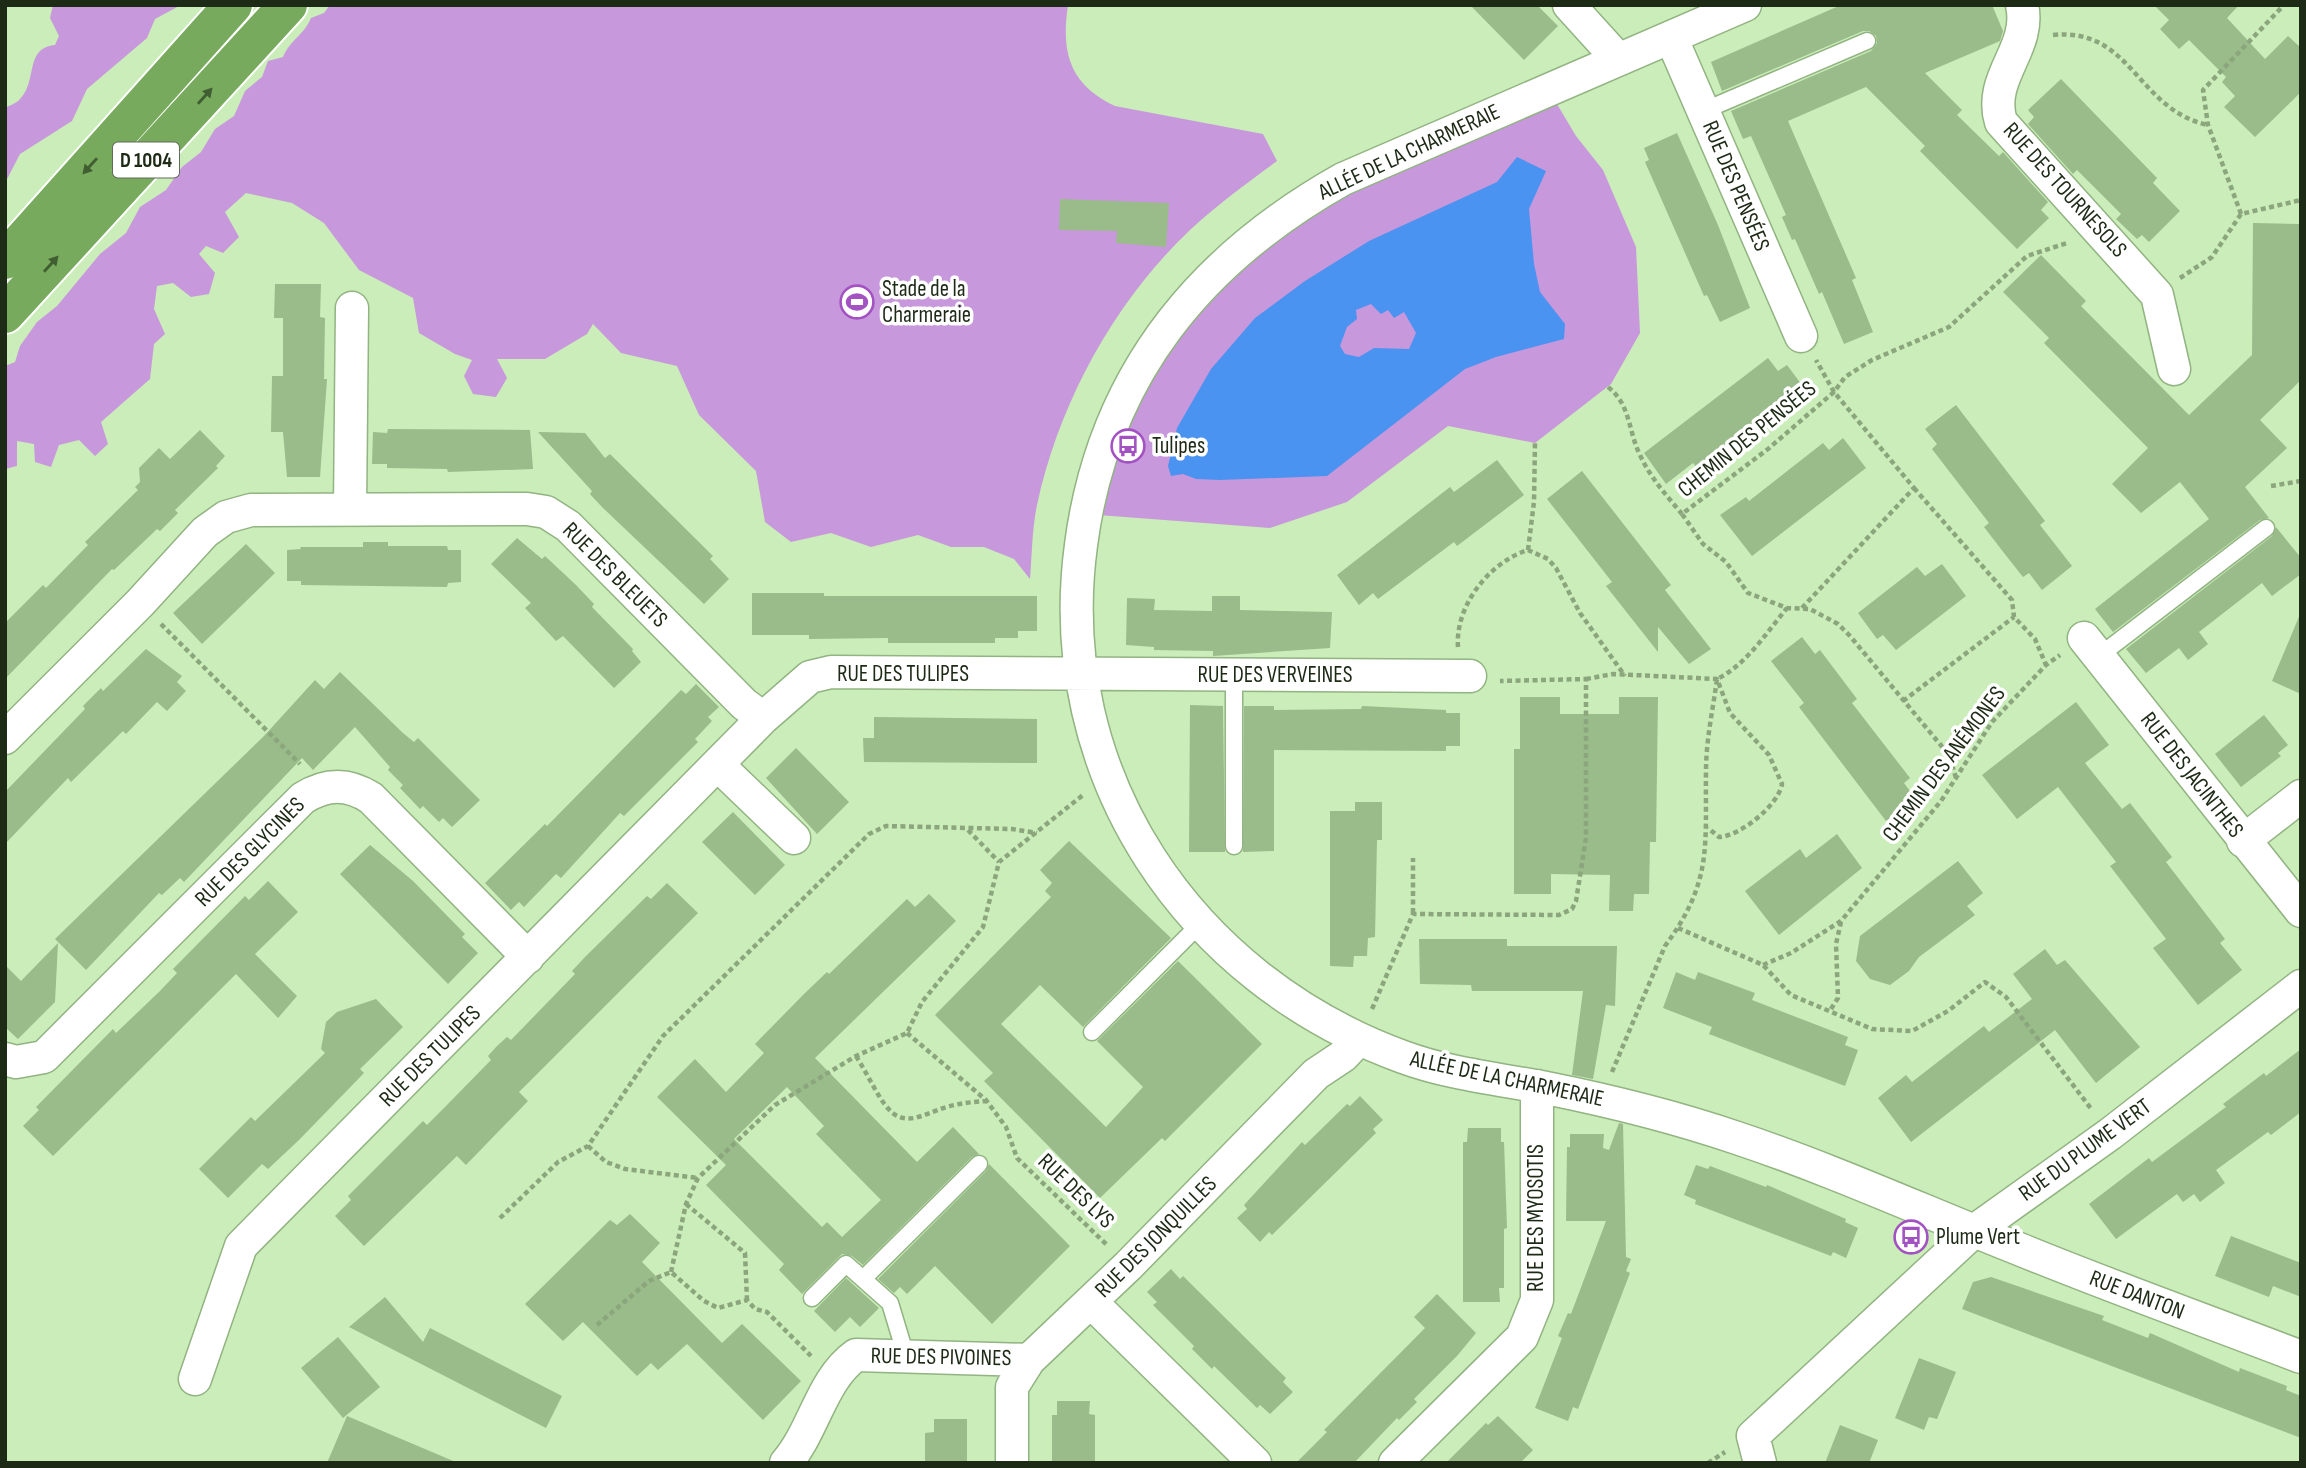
<svg xmlns="http://www.w3.org/2000/svg" width="2306" height="1468" viewBox="0 0 2306 1468" font-family="'Sofia Sans Condensed',sans-serif">
<rect width="100%" height="100%" fill="#caedb9"/>
<path fill="#c898dc" d="M53 5H181L155 19 147 38 87 89 72 121 20 154 5 183V108C10 105 17 103 20 99 38 81 24 48 55 45L59 36 50 18Z
M330 5H1068C1061 52 1069 84 1115 106L1263 134 1277 161C1247 183 1217 205 1190 230 1114 302 1059 403 1037 505 1032 529 1032 555 1030 579L1014 559 984 547H951L918 535 871 547 831 533 791 542 765 522 756 471 699 415 677 366 621 353 593 324 587 334 545 359H497L507 378 496 397 473 394 464 376 472 360 455 354 419 333 413 298 359 270 324 223 292 203 246 193 225 212 239 237 223 253 206 246 199 254 215 273 209 294 191 297 173 283 157 286 154 309 165 334 154 344 150 379 101 422 108 444 95 456 79 440 59 445 51 467 35 462 34 444 17 441V466L5 469V366L15 362 20 346 37 322 57 306 100 254 126 233 140 207 166 190 182 167 201 152 215 129 234 116 245 91 262 77 268 61 283 57C290 40 304 35 311 18L324 13Z
M1548 89 1576 136 1603 170 1636 247 1640 333 1611 384 1535 443 1448 426 1347 502 1270 528 1085 514 1127 393 1242 246Z"/>
<path fill="#4a93f0" fill-rule="evenodd" d="M1517 157 1546 171 1529 209 1534 264 1540 292 1565 324 1564 339 1496 357 1465 369 1327 476 1220 480 1196 479 1183 474 1171 476 1168 466 1177 428 1211 369 1255 318 1305 281 1369 241 1497 182ZM1371 304 1381 314 1388 310 1394 318 1404 312 1416 333 1409 349 1374 348 1359 357 1345 354 1340 346 1347 327 1357 319 1356 310Z"/>
<path fill="#9abb8a" fill-rule="evenodd" d="M1470 5H1537L1558 26 1524 60Z
M1841 5H1992L2003 31 2000 41 1925 73 1962 110 1957 115 1999 156 2003 152 2048 202 2041 210 2049 218 2017 249 1920 151 1925 146 1866 87 1788 121 1856 278 1852 280 1873 332 1844 344 1822 292 1819 294 1795 239 1792 240 1782 217 1786 215 1751 136 1743 139 1731 111 1871 51 1877 43 1876 36 1869 31H1863L1722 91 1711 62Z
M2154 5H2239L2227 18 2265 59 2288 36 2301 48V92L2255 137 2224 107 2235 96 2222 82 2226 77 2189 40 2179 49 2160 29 2169 20Z
M2061 79 2157 178 2153 183 2180 211 2149 242 2142 235 2137 239 2116 219 2121 214 2077 170 2073 174 2028 124 2034 117 2028 110Z
M1677 133 1718 225 1750 308 1720 322 1707 295 1704 296 1645 162 1649 160 1644 148Z
M1060 199 1169 203 1166 247 1116 243 1117 231 1059 230Z
M2253 223 2301 224V380L2260 420 2287 448 2245 487 2269 518 2260 520 2113 632 2095 609 2209 519 2180 482 2141 513 2112 484 2148 448 2044 343 2049 338 2003 292 2041 255 2086 301 2081 306 2189 415 2252 355Z
M275 284H321L320 317 325 318 324 379H327L320 477H287L283 432H271L272 376H283V318H274Z
M1768 358 1778 371 1787 365 1807 392 1768 422 1764 417 1697 468 1693 463 1666 484 1644 453Z
M1956 405 2045 521 2040 525 2072 566 2042 590 2029 573 2023 577 2004 553 1984 527 1989 523 1932 449 1937 444 1925 429Z
M388 429 530 430 533 469 448 472 447 469 387 468V464H372L373 432 387 433Z
M200 430 225 456 216 466 218 468 175 510 178 513 160 531 157 529 114 570 112 569 5 679V623L43 585 46 588 88 545 85 542 138 490 135 487 140 482 139 468 159 448 170 459Z
M538 432 585 433 605 458 610 454 713 556 710 559 729 579 704 604 602 507 590 494 592 491Z
M1843 438 1866 468 1752 556 1720 515 1746 497 1749 501 1823 443 1829 450Z
M1497 460 1524 495 1457 546 1454 542 1378 599 1373 593 1359 605 1337 575 1450 487 1454 492Z
M1582 471 1671 585 1665 590 1711 649 1689 664 1658 627V652L1606 586 1612 582 1547 499Z
M2276 527 2301 558V574L2272 596 2262 583 2199 632 2208 644 2188 660 2179 648 2146 673 2126 649 2272 536Z
M517 538 542 559 545 556 576 585 594 604 592 607 633 649 632 651 641 662 614 688 563 636 556 641 525 608 531 603 491 564Z
M363 542H388V546H447L448 550H461V582L448 583 447 587 301 585V581H287V550L301 549 300 547H363Z
M246 544 275 573 202 644 173 613Z
M1942 564 1966 596 1896 650 1883 635 1877 639 1858 613 1917 567 1925 576Z
M752 593H824V596H1037V631H1018V638H995V643H888V638L809 639V635H752Z
M1212 596H1240V610L1332 612 1330 648 1213 656V651L1154 650V647L1126 645 1127 598 1155 599 1154 610 1212 611Z
M2301 612V694L2272 681Z
M1802 637 1815 654 1820 650 1857 699 1852 703 1910 778 1904 783 1916 799 1886 821 1799 707 1804 703 1771 661Z
M146 649 182 676 177 682 186 691 167 711 157 702 126 734 123 731 71 782 68 778 5 844V792L85 709 83 706 101 688 103 691Z
M340 672 403 733 414 742 418 738 480 800 452 827 443 818 439 822 423 806 420 809 400 788 403 785 388 770 390 767 355 727 313 770 302 758 184 882 180 878 162 895 159 893 86 970 55 939 264 736 315 680 324 689Z
M696 684 719 707 708 717 712 721 695 739 698 742 624 816 620 813 561 878 556 874 524 907 519 902 511 910 485 883 545 824 547 826 681 690 686 694Z
M1520 697H1560V714H1619V697H1658L1656 842H1650L1649 894H1634L1633 911H1609L1610 875 1551 874V894H1514V749H1520Z
M2076 702 2109 745 2085 763 2122 809 2130 803 2172 857 2166 862 2225 939 2220 943 2242 970 2198 1005 2153 948 2166 939 2110 866 2116 862 2058 787 2017 819 1982 775Z
M1190 705 1223 706 1225 852H1189Z
M1244 706H1274V710L1361 709 1362 706 1446 710V713H1460V746H1446V751L1274 750V851L1243 852Z
M2264 715 2288 745 2278 753 2281 756 2241 787 2215 754Z
M874 717 1037 719V763L864 762 863 738H874Z
M796 748 849 802 817 834 766 778Z
M1355 802H1382V840H1377L1375 937 1368 938 1367 956H1354L1353 967 1330 966V811H1355Z
M733 812 785 865 755 895 702 842Z
M1837 834 1862 868 1779 935 1745 891 1800 849 1806 858Z
M1069 841 1171 938 1083 1027 1040 985 1001 1024 1106 1127 1143 1087 1097 1041 1178 961 1262 1044 1165 1141 1162 1138 1100 1198 984 1081 993 1073 935 1015 1051 897 1045 891 1052 883 1040 870Z
M370 845 413 881 465 934 462 937 478 953 448 984 340 874Z
M1958 861 1983 893 1967 906 1975 915 1919 957 1909 971 1890 985 1870 979 1856 961 1860 936Z
M268 881 298 912 255 954 297 996 278 1018 236 974 53 1156 23 1126 39 1110 36 1107 113 1029 116 1033 160 991 177 973 173 969 245 896 249 900Z
M667 883 698 913 519 1092 528 1101 466 1165 457 1156 364 1246 335 1216 351 1200 348 1196 423 1121 427 1125 445 1107 491 1060 488 1056 497 1046 507 1037 511 1040 544 1006 575 974 572 971 585 957 647 896 651 899Z
M929 894 956 921 815 1058 917 1162 953 1127 979 1154 972 1157 863 1265 852 1256 842 1254 802 1294 779 1270 784 1264 706 1185 726 1165 657 1097 695 1059 726 1092 764 1053 755 1044 804 994 827 972 829 974 907 899 915 907ZM787 1087 824 1126 816 1134 881 1200 842 1237 827 1222 822 1227 734 1139Z
M1419 939H1507V946H1617L1615 1006 1606 1005 1593 1079 1572 1075 1583 991H1472L1471 985 1420 984Z
M58 943 55 1002 18 1039 5 1027V965L21 981Z
M2045 949 2057 965 2065 960 2140 1047 2096 1083 2055 1030 1911 1142 1878 1098 1906 1075 1912 1082 1984 1026 1989 1032 2032 999 2013 974Z
M1676 972 1695 980 1698 972 1755 993 1752 1000 1848 1037 1845 1045 1858 1050 1845 1086 1709 1034 1712 1027 1663 1008Z
M376 999 403 1027 360 1069 364 1073 299 1140 268 1169 262 1164 228 1198 199 1169 251 1117 255 1121 325 1053 321 1049 326 1022 337 1012Z
M2301 1049V1112L2271 1135 2268 1132 2216 1170 2225 1183 2200 1202 2194 1194 2183 1202 2177 1194 2116 1239 2089 1204 2149 1158 2152 1162 2226 1107 2223 1104 2264 1073 2266 1076Z
M1360 1096 1383 1120 1373 1129 1376 1133 1272 1235 1269 1232 1260 1242 1237 1218 1247 1209 1244 1205 1302 1142 1305 1145 1347 1104 1350 1106Z
M1619 1123 1623 1124 1626 1257 1631 1259 1626 1271 1630 1273 1578 1409 1573 1407 1568 1421 1535 1408 1562 1338 1558 1336 1568 1313 1571 1314 1606 1221H1566L1567 1147H1570V1134H1604L1603 1148 1609 1150Z
M1468 1128H1501V1142H1504L1507 1228 1504 1229V1288H1499L1500 1302H1463V1142H1467Z
M989 1164 1070 1246 992 1324 935 1266 907 1294 900 1287 894 1293 878 1279 986 1171Z
M1696 1165 1708 1169 1710 1166 1766 1187 1767 1185 1846 1219 1845 1222 1858 1228 1846 1258 1833 1252 1831 1256 1695 1204 1696 1200 1684 1195Z
M630 1214 660 1243 642 1262 722 1343 742 1324 801 1381 763 1420 687 1344 658 1370 651 1363 637 1376 583 1322 563 1341 525 1304 610 1220 617 1225Z
M2231 1236 2301 1263V1297L2273 1286 2269 1297 2215 1276Z
M1171 1269 1180 1279 1183 1276 1286 1378 1283 1382 1293 1392 1270 1414 1260 1405 1257 1408 1214 1366 1212 1369 1192 1349 1194 1346 1153 1305 1157 1302 1147 1292Z
M1991 1277 2104 1316 2102 1320 2148 1338 2150 1333 2239 1372 2240 1368 2287 1386 2286 1390 2301 1396V1438L1962 1309 1973 1282Z
M846 1278 879 1308 860 1327 850 1317 835 1332 814 1311Z
M1437 1294 1476 1333 1457 1356 1414 1399 1417 1402 1399 1420 1397 1418 1354 1463H1296L1327 1432 1324 1430 1425 1328 1414 1317Z
M385 1297 423 1342 430 1328 562 1396 546 1428 349 1327Z
M338 1337 380 1387 343 1418 301 1368Z
M1919 1358 1956 1372 1937 1419 1929 1417 1924 1430 1895 1418Z
M1057 1401H1090L1089 1414 1095 1415V1463H1052V1415H1057Z
M347 1416 458 1463H327Z
M1498 1416 1533 1450 1520 1463H1446L1486 1423 1488 1425Z
M934 1419H967V1463H925V1433L934 1432Z
M1840 1425 1878 1440 1869 1463H1825Z"/>
<g fill="none" stroke-linecap="round" stroke-linejoin="round">
<defs>
<path id="lane" d="M1703 111 1867 41
M2099 656 2266 528
M1234 846V674
M1092 1032 1199 925
M863 1279 979 1164
M812 1298 846 1264 890 1303 906 1356"/>
<path id="street" d="M1569 5 1618 59
M1745 5 1343 179C1199 260 1103 376 1081 545 1050 775 1189 979 1403 1057 1449 1074 1499 1079 1546 1088 1611 1101 1675 1117 1737 1138 1833 1170 1925 1212 2019 1249 2112 1287 2207 1321 2301 1357
M2022 5C2032 49 1987 77 2001 122L2157 295 2174 369
M1671 37 1801 336
M350 509 352 308
M2084 638 2301 911
M5 738 140 603 205 532 226 517 251 510 527 509 546 512 568 526 744 704 763 718
M719 766 794 838
M2243 841 2301 796
M5 1059 16 1062 44 1057 303 798C327 783 348 783 371 798L528 957
M1091 1302 1255 1463
M195 1379 241 1246 763 718 810 677 831 672 1470 676
M786 1463C814 1431 821 1380 856 1355L1029 1360
M1012 1463V1387L1029 1360 1128 1266 1316 1074 1343 1056 1359 1039
M1395 1463 1522 1337 1537 1300V1086
M1760 1463 1753 1436 1974 1231 2110 1134 2301 986"/>
<path id="highway" d="M5 260 233 5
M5 314 288 5"/>
</defs>
<use href="#lane" stroke="#92b382" stroke-width="19"/>
<use href="#street" stroke="#92b382" stroke-width="35"/>
<use href="#highway" stroke="#fff" stroke-width="42"/>
<path stroke="#8ba67d" stroke-width="4.5" stroke-dasharray="5 3.5" stroke-linecap="butt" d="M2053 35C2132 27 2137 110 2208 125
M2241 214 2208 125 2203 90 2284 5
M2180 278 2212 257 2241 214 2301 200
M1608 387C1631 405 1628 431 1640 455 1650 477 1666 495 1682 514
M2271 486 2301 481
M1914 488 2012 600 2014 617 2035 639 2046 665
M1528 550 1534 502 1535 443
M1802 608 1914 488 1834 392 1816 360
M161 624 300 764
M1458 647C1455 605 1490 562 1528 550L1548 559 1556 568 1580 613 1625 676
M1586 679 1613 674 1717 679 1730 713 1769 755 1782 784C1778 806 1740 836 1719 837L1708 828
M1903 701 2014 617
M1956 778 1949 755 1850 636 1838 624 1810 609 1787 608 1748 593 1726 562 1703 544 1682 514 1768 449 1834 392 1845 377 1872 360 1949 327 2027 256 2067 243
M968 830 999 862
M1413 913V858
M1678 928 1763 965 1791 995 1872 1029 1912 1031 1948 1011 1985 982 2006 997 2092 1110
M1763 965 1791 953 1841 921 1941 801 1992 722 2046 665 2060 655
M1372 1009 1413 914 1559 915 1572 909 1576 901 1586 838V679L1500 681
M1831 1009 1838 998 1836 944 1841 922
M907 1033 986 1100 1006 1127 1017 1158 1108 1246
M856 1056C865 1070 872 1085 881 1099 902 1132 919 1115 947 1107 960 1103 973 1102 986 1101
M1612 1072 1665 946C1713 881 1705 846 1706 771 1706 740 1713 709 1717 679 1746 665 1767 632 1787 608
M588 1146 606 1162 625 1169 698 1178
M686 1204 745 1253 747 1300
M500 1218 558 1162 588 1146 663 1036 869 834 886 826 1012 829 1037 833
M671 1272 686 1204 698 1178 775 1105 856 1056 907 1033 922 1002 983 927 999 862 1083 795
M597 1325 649 1281 671 1272 704 1301 718 1308 747 1300 755 1309 767 1312 811 1356
M1708 1463 1725 1452"/>
<use href="#lane" stroke="#fff" stroke-width="16"/>
<use href="#street" stroke="#fff" stroke-width="32"/>
<use href="#highway" stroke="#77aa5c" stroke-width="38"/>
</g>
<defs><path id="oneway-solid" d="M-6-.8H1V-3.2L6.5 0L1 3.2V.8H-6Z" transform="scale(1.75)"/></defs>
<g fill="#415d32">
<use href="#oneway-solid" transform="translate(205 96) rotate(-48)"/>
<use href="#oneway-solid" transform="translate(90 166) rotate(132)"/>
<use href="#oneway-solid" transform="translate(51 264) rotate(-48)"/>
</g>
<defs>
<symbol id="stadium-ring" viewBox="-11 -11 22 22"><circle r="9.5" fill="#fff" stroke="#a352c2" stroke-width="1.5"/><path d="M0-5a6.5 5 0 1 0 0 10a6.5 5 0 1 0 0-10ZM-3.5-1.8h7v3.6h-7Z" fill="#a352c2"/></symbol>
<symbol id="bus-ring" viewBox="-11 -11 22 22"><circle r="9.5" fill="#fff" stroke="#a352c2" stroke-width="1.5"/><path d="M-5-6H5V4H4V6H2V4H-2V6H-4V4H-5ZM-3.5-4V0h7V-4ZM-3.5 1.2v1.5H-2V1.2ZM2 1.2v1.5H3.5V1.2Z" fill="#a352c2"/></symbol>
</defs>
<g fill-rule="evenodd">
<use href="#stadium-ring" x="838" y="283" width="38" height="38"/>
<use href="#bus-ring" x="1109" y="427" width="38" height="38"/>
<use href="#bus-ring" x="1892" y="1218" width="38" height="38"/>
</g>
<g text-anchor="middle" dominant-baseline="central" stroke-width="7" stroke-linejoin="round" paint-order="stroke">
<rect fill="#fff" stroke="#616a5c" stroke-width="2" x="113" y="142.5" width="66" height="35" rx="5"/>
<g font-size="21" font-weight="bold" fill="#1d2a16">
<text x="146" y="160">D 1004</text>
</g>
<g font-size="23" fill="#1d2a16" stroke="#fff">
<text transform="translate(1409 152) rotate(-25)">ALLÉE DE LA CHARMERAIE</text>
<text transform="translate(1736 186) rotate(67)">RUE DES PENSÉES</text>
<text transform="translate(2065 190) rotate(48)">RUE DES TOURNESOLS</text>
<text transform="translate(1747 439) rotate(-39)">CHEMIN DES PENSÉES</text>
<text transform="translate(615 575) rotate(45)">RUE DES BLEUETS</text>
<text x="903" y="674">RUE DES TULIPES</text>
<text x="1275" y="675">RUE DES VERVEINES</text>
<text transform="translate(1944 764) rotate(-53)">CHEMIN DES ANÉMONES</text>
<text transform="translate(2192 775) rotate(52)">RUE DES JACINTHES</text>
<text transform="translate(250 852) rotate(-45)">RUE DES GLYCINES</text>
<text transform="translate(430 1056) rotate(-45)">RUE DES TULIPES</text>
<text transform="translate(1507 1079) rotate(12)">ALLÉE DE LA CHARMERAIE</text>
<text transform="translate(2085 1150) rotate(-36)">RUE DU PLUME VERT</text>
<text transform="translate(1076 1191) rotate(44)">RUE DES LYS</text>
<text transform="translate(1536 1218) rotate(-90)">RUE DES MYOSOTIS</text>
<text transform="translate(1156 1237) rotate(-45)">RUE DES JONQUILLES</text>
<text transform="translate(2137 1295) rotate(21)">RUE DANTON</text>
<text transform="translate(941 1357) rotate(1)">RUE DES PIVOINES</text>
</g>
<g font-size="23" fill="#1d2a16" stroke="#fff" text-anchor="start">
<text x="882" y="289">Stade de la<tspan x="882" dy="26">Charmeraie</tspan></text>
<text x="1152" y="446">Tulipes</text>
<text x="1936" y="1237">Plume Vert</text>
</g>
</g>
<rect width="2306" height="1468" fill="none" stroke="#1d2a16" stroke-width="14"/>
</svg>
